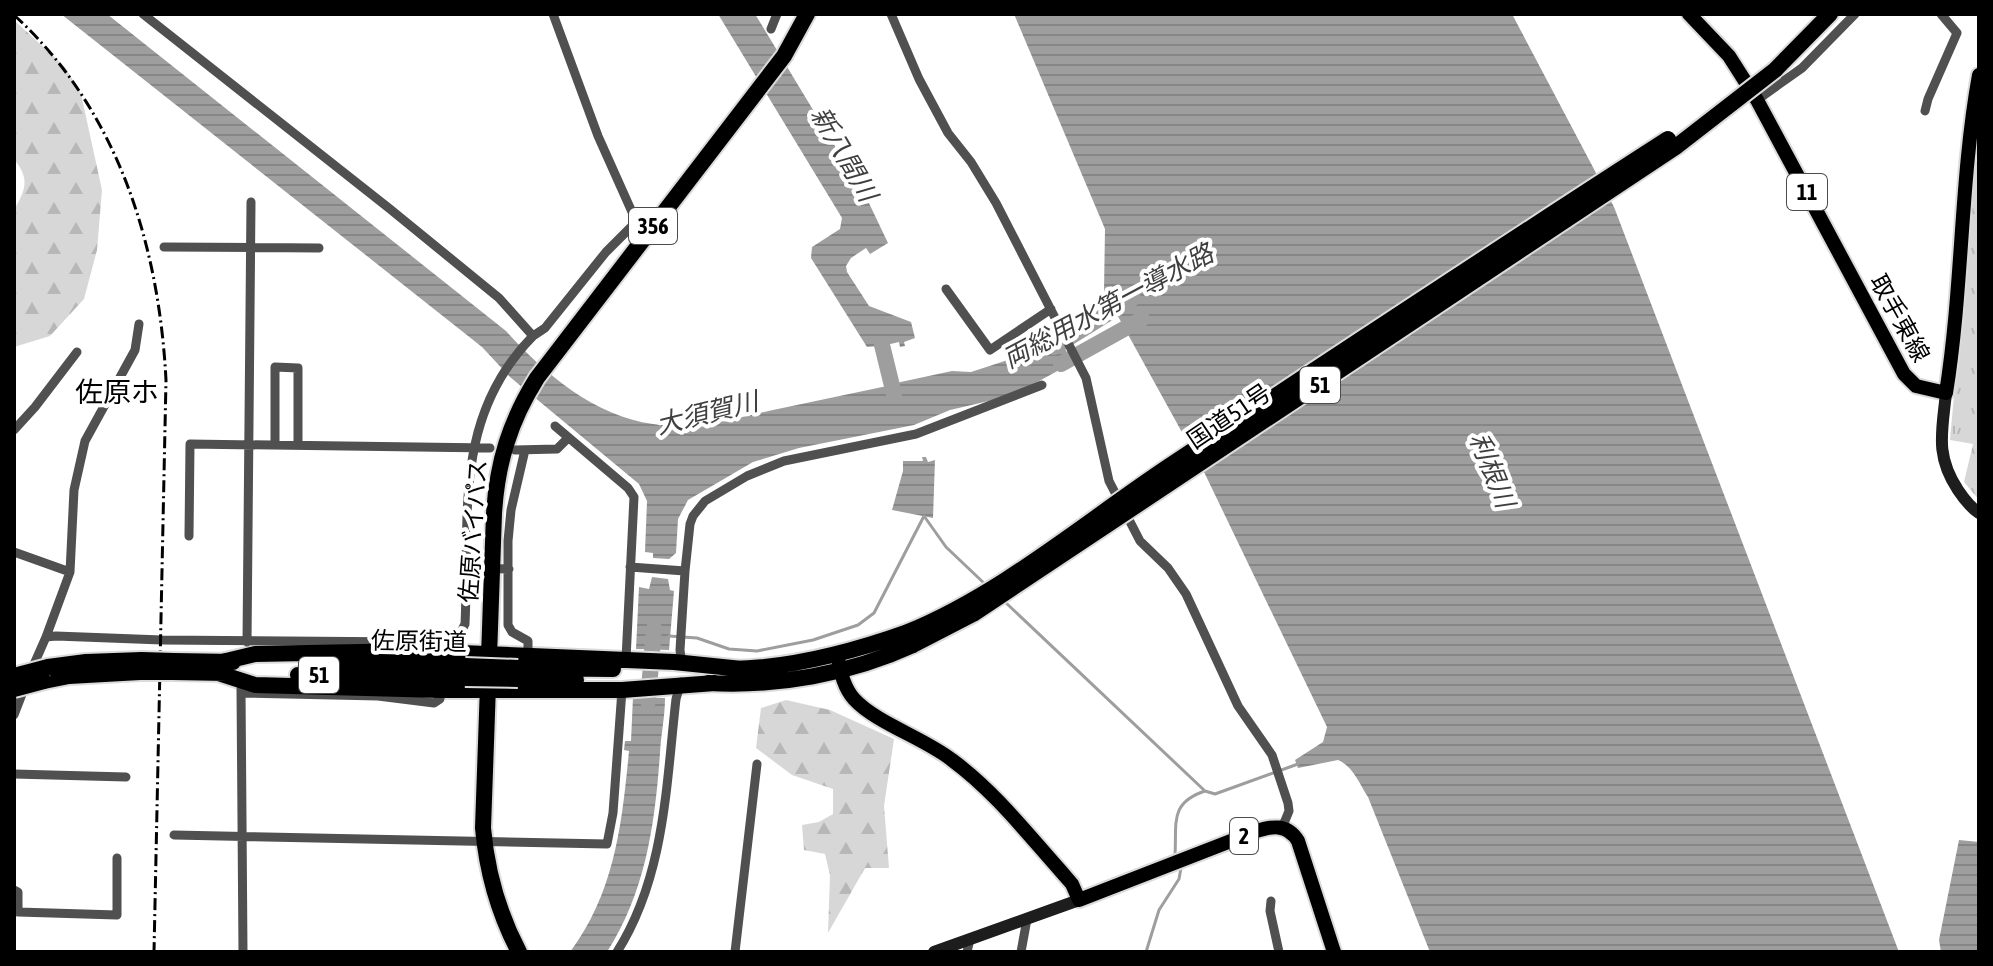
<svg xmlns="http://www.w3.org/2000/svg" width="1993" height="966" viewBox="0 0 1993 966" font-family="'Asap Condensed','Noto Sans JP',sans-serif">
<defs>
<pattern id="forest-firs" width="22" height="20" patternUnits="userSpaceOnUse" patternTransform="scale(2)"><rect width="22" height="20" fill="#d7d7d7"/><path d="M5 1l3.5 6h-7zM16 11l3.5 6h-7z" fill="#b7b7b7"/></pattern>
<pattern id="park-tufts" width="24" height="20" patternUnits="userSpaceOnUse" patternTransform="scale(2)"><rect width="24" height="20" fill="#d7d7d7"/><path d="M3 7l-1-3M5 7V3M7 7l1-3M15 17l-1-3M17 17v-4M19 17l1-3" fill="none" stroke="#b7b7b7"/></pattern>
<pattern id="water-rules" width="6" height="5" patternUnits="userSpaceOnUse" patternTransform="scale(2)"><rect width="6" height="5" fill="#9e9e9e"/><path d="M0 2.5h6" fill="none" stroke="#868686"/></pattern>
</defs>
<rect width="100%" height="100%" fill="#fff"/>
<path fill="url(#forest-firs)" d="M14 20 65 67 81 94 102 190 97 250 84 299 50 336 14 347V210C26 189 30 179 14 159Z
M786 700 830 710 894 739 884 806 889 868H865L828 933 830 875 825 854 804 850 802 825 819 822 833 814V789L792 775 756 748 761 708Z"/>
<path fill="url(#park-tufts)" d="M1975 161H1979V500L1964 482 1973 444 1950 440Z"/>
<path fill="url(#water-rules)" d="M61 14H107L506 331C544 373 594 416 653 424 694 430 733 419 773 410 811 402 849 394 887 386V382L894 380 896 383 952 371 971 372 1017 357 1059 336 1072 363 1030 386 993 400 950 410 914 425 799 448 753 462 688 500 678 519 676 553 669 559 653 558V553L645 552 647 501 639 484 510 377 482 347Z
M718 14H755L867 199 888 243 870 254 866 248 851 258 846 266 847 272 869 306 911 322 915 338 904 342 905 346 900 347 899 342 886 345 890 363 884 365 879 346 867 347 811 258 812 247 840 229 842 218Z
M1014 14H1512L1614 207 1899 952H1430L1368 797C1360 785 1353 766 1338 760L1298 768 1295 760 1323 742 1327 727 1205 474 1104 291 1105 229Z
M922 457H926L928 462 935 460 933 518 892 510 903 471V461H923Z
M652 577 668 579 670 590 674 591 669 650 636 649 639 587 649 589Z
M633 697 665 698C665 717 661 734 660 753 655 823 646 891 607 952H570C615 892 622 823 629 751L624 750 625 741H631Z
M1959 840 1979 842V952H1941L1939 940Z"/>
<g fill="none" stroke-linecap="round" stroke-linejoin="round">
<path stroke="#9e9e9e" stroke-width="3" d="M1004 601 1205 791 1215 794 1298 764
M669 636 697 638 729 649 757 651 813 640 858 625 874 613 924 516 946 547 986 585
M1175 855C1177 823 1169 803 1205 791
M1146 952 1159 910 1179 879 1181 868"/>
<path stroke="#9e9e9e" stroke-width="16" d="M882 345 894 394
M1054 347 1133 298
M1061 364 1142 319
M648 701 654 628"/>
<defs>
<path id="primary" d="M1689 14 1729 56 1757 100 1904 374 1916 386 1946 393C1963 287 1960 180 1979 75
M838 659C841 673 844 688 854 699 876 723 924 738 952 760 993 790 1026 832 1059 869L1072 884 1079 900 1254 832C1271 826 1287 823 1298 841L1334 952"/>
<path id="highway" d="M1775 70 1830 14
M174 661 233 662
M222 662 255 654 414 651 674 662 742 669
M308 663 465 666
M48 667 86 662 142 660
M518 668 613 669
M732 669C792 668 852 652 908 632
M173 672 227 673
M218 673 255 685 440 690H622L715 683
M298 675 465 678
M518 679 576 680
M44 681 69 676 140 672
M708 683C776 687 850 674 913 645
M519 952C498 912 487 873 483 828L494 514C497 463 510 421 537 378L784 56 807 14"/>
</defs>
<use href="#primary" stroke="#dbdbdb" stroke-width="18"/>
<use href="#highway" stroke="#dbdbdb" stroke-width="20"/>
<path stroke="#505050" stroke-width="9" d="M143 14 390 209 499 298 533 336C452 418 470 518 465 624 456 647 436 641 414 642V651
M553 14 598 136 632 212 637 221 661 238
M891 14 919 79 948 133 971 162 996 203 1086 378 1109 481 1140 541 1168 568 1186 594 1238 706 1272 755 1288 803 1289 811 1282 828
M771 29 777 14
M1757 100 1802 68 1855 14
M1925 111 1928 99 1957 33 1941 14
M164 247 319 248
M946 289 990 350 1051 309
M533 336 545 328 606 252 637 221
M555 426 628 488 634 497 626 659
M14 430 35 407 77 352
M275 444V367L298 368V445
M515 450 557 449 568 438
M525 450 511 510 508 541V625L512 632 528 641V655
M189 536 190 444 490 448
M14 552 70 572
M630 567 685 571
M467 568 509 569
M46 637 70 572 74 490 85 441 135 350 139 324
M247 642 251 202
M682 665 680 650 685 571 690 524 693 516 705 501 747 476 784 461 916 434 1042 385
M31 671 46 637 56 636 162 640 414 642
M241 689 243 952
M241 693 378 696 434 703 440 699V690
M14 715 26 684
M14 774 126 777
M174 835 607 844 613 813 622 690
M14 890 18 892V912L117 915V858
M1271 901 1270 911 1279 952
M617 952C665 876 666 786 676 699L681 682
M735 952 757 764
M967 952 970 939
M1021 952 1027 919"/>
<path stroke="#1d1d1d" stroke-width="12" d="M1946 393C1942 432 1935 455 1958 490 1964 499 1970 507 1979 513
M934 952 1079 900"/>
<use href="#primary" stroke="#000" stroke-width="14"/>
<use href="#highway" stroke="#000" stroke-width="16"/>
<path stroke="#000" stroke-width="3" stroke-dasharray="12 4 2 4" stroke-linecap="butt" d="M14 15C117 109 159 244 166 380L154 952"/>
<defs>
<path id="highway-bridge" d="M908 632C1001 594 1084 523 1168 467 1334 357 1500 247 1668 139
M913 645 973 614 1677 146 1775 70
M142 660 174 661
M465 666 518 668
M140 672H173
M14 676 48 667
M465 678 518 679
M14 689 44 681"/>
</defs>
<use href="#highway-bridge" stroke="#dbdbdb" stroke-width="20" stroke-linecap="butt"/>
<use href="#highway-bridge" stroke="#000" stroke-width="16"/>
</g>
<g text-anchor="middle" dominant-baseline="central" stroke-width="8" stroke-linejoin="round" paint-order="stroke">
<g fill="#fff" stroke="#4c4c4c" stroke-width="2">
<rect x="1787" y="174" width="40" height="36" rx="6"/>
<rect x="629" y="208" width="48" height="36" rx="6"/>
<rect x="1300" y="367" width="40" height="36" rx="6"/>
<rect x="299" y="657" width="40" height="36" rx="6"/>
<rect x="1230" y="818" width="28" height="36" rx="6"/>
</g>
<g font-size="22" font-weight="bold" fill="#000">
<text x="1807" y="192">11</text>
<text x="653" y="226">356</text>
<text x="1320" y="385">51</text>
<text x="319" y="675">51</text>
<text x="1244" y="836">2</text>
</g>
<g font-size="24" fill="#000" stroke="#fff">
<text transform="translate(1900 318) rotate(61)">取手東線</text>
<text transform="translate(1229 416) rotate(-34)">国道51号</text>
<text transform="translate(473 531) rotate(-86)">佐原バイパス</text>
<text transform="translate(419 641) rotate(1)">佐原街道</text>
</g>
<g font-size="26" font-style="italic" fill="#3f3f3f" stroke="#fff">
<text transform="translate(844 154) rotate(60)">新八間川</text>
<text transform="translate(1108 306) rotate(-28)">両総用水第一導水路</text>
<text transform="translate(707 413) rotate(-14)">大須賀川</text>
<text transform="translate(1492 470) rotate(68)">利根川</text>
</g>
<g font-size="28" fill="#000" stroke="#fff">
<text x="117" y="392">佐原ホ</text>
</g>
</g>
<rect width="1993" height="966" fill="none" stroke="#000000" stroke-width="32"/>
</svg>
